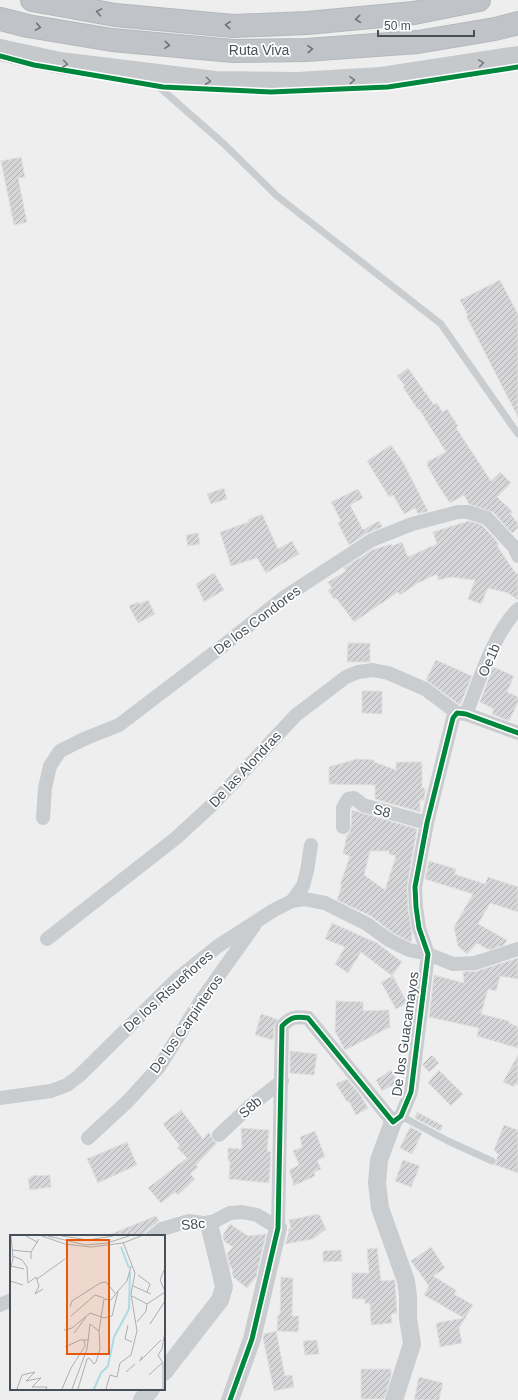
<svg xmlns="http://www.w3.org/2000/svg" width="518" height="1400" viewBox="0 0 518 1400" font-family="Arial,sans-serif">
<defs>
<pattern id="building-hatch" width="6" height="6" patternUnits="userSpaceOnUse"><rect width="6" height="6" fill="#d6d6d8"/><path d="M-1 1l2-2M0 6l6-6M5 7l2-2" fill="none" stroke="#afb0b2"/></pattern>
</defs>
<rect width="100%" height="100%" fill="#efeeee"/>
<path fill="url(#building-hatch)" stroke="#e0e0e1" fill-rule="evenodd" d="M21 157 25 177 18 178 27 222 14 225 1 161Z
M500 280 518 314V417L466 316 468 315 460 300Z
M408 368 434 405 437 403 442 412 447 409 458 426 456 428 491 481 500 472 511 483 497 497 513 512 510 514 518 523V528L512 533 493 512 469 504 464 495 450 503 438 485 427 465H428L427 462 446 452 419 409 418 410 403 387 405 386 397 376Z
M391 445 403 462 428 511 418 514 415 508 404 514 393 495 389 497 367 461Z
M224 488 227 499 211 504 207 494Z
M358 489 363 498 350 505 363 530 379 521 382 527 367 533 349 545 338 523 341 521 331 502Z
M262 514 278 549 292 541 299 554 266 573 257 558 231 566 220 532 249 522 248 520Z
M469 521 482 525 499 544 497 546 515 572 518 574V600L508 593 488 588 481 604 468 599 475 580 451 577 438 580 437 574 418 583 400 595 398 592 354 622 336 598 334 599 328 590 332 588 328 582 346 571 344 568 372 550 391 544 392 546 402 542 408 557 437 544 433 532Z
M198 533 200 544 188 546 186 535Z
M214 573 224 590 204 602 196 584Z
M148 600 155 614 138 623 129 606 138 602 139 604Z
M348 643H370V662H347Z
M436 660 472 676 460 705 426 680Z
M493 667 514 676 507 692 518 697V702L509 721 492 714 494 709 480 702Z
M362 691H382V714L362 713Z
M357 759 374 760V762L396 770V762H422V788H425V794L424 800H420V812L375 799V785L329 784V767Z
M352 810 417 829 407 887 408 908 412 934 411 942 393 933 371 916 337 900 342 885H340L350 856 343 854 347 835 350 832 351 827ZM370 851H389V854L396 856 385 890 364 875Z
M429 861 456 869 454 874 485 884 488 877 518 887V912L490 903 478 924 507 940 504 945 489 950 477 943 467 954 458 946 454 927 473 894 425 879Z
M332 923 377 943 402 962 392 976 361 952 348 973 335 964 345 947 325 939Z
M518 958V979L500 976 496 991 488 989 481 1014 509 1021V1023L518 1027V1048L477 1036 479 1028 429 1017 434 975 464 983 463 972 477 971Z
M393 976 407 1003 396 1009 381 982Z
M336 1001 363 1002V1011L389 1010 390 1027 345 1050 335 1031Z
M261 1014 277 1019 274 1026 273 1040 255 1035Z
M290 1051 317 1054 314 1075 290 1073Z
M432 1055 439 1063 429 1072 423 1066V1064Z
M518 1055V1085L515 1084 514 1087 503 1082Z
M391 1070 398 1082 382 1091 376 1080Z
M439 1070 463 1094 451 1106 428 1083Z
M347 1079 361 1096 368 1108 356 1115 349 1101 347 1102 336 1084Z
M181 1110 203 1139 209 1132 213 1140 217 1143 196 1165 198 1167 190 1174 195 1179 178 1195 175 1192 161 1203 148 1188 187 1158 177 1148 180 1146 163 1124Z
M417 1112 443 1126 440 1131 415 1118Z
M504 1125 518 1130V1173L495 1165 498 1155 500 1156 494 1150Z
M410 1127 422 1133 412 1154 400 1148Z
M241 1128 269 1130 267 1151 271 1152 269 1183 229 1179 230 1161H228V1148L242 1149Z
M315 1131 325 1157 317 1160 321 1169 314 1172 315 1176 293 1186V1181L289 1170 299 1165 293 1151 302 1147 300 1137Z
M127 1142 137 1165 98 1183 87 1159Z
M403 1160 420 1166 411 1187 395 1181Z
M38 1175 39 1176 50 1175 51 1187 30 1190 28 1179 32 1176Z
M319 1214 326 1229 313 1239 285 1244 289 1232 288 1229 291 1228 289 1220Z
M156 1216 159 1221 148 1229 143 1236H106Z
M230 1224 248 1236 266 1234 256 1277 247 1288 233 1277 232 1268 230 1267 227 1254 233 1247 224 1241 223 1235Z
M431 1247 445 1268 433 1276 456 1290 454 1294 473 1305 459 1328 462 1343 440 1347 436 1323 464 1318 424 1295 429 1286 411 1261Z
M377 1248 381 1281 394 1280 395 1281 397 1313 391 1314 392 1323 371 1325 370 1303 365 1304V1299H352V1273H369L367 1249Z
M341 1250 342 1261 323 1262V1251Z
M281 1277 293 1278 292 1316H299L298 1332 277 1331 278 1315H280Z
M276 1331 285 1376 292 1375 294 1387 274 1391 263 1338 264 1334Z
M317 1340 319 1354 305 1355 303 1341Z
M361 1369H391V1376L384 1399H361Z
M419 1377 443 1383 439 1400H414Z"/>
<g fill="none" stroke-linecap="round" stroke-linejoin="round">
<defs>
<path id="trunk" d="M32 0 115 15 233 26 307 23 414 13 479 0
M0 19 28 26 112 40 233 51 306 50 418 42 495 29 518 23"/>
</defs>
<use href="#trunk" stroke="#b4b8bc" stroke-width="24"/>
<path stroke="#cacdcf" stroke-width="7" d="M153 80 158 86 224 144 277 196 441 324 518 434
M401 1116 448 1141 492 1161"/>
<path stroke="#cacdcf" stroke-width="14" d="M466 714C480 680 492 636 518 609
M43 818 45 788 50 766 60 751 84 739 119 725 224 645 286 596 372 540 412 524 458 512H468L487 518 514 547 518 556
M343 827V808L348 799 354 798 363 805 427 823
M292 901 303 886 307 871 311 845
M47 939 176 838 213 804 296 715 346 677 358 672 373 670 388 673 425 689 457 713
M0 1098 51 1091 67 1085 79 1076 177 979 218 946 274 910 292 901 304 899 325 903 367 924 389 940 409 950 428 954 453 964 475 963 518 949
M219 1135 250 1106 282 1081
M88 1138 128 1101 159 1067 202 999 254 926
M278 1228 282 1026C291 1017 295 1016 308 1018L393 1122 401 1116 411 1092 428 954 419 928 416 907 415 887 427 823 453 718 457 713 466 714 518 733
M153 1236 162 1229 189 1221 209 1224 230 1213 242 1212 257 1215 278 1228
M0 1305 11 1300"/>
<path stroke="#cacdcf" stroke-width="18" d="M393 1122 379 1160 377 1183 380 1208 406 1281 408 1296V1318L412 1344 394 1400
M164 1372 220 1300 224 1287 221 1273 209 1224
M142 1400 151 1389
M230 1400 252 1339 278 1228"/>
<path stroke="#c6c9cc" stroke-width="22" d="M0 50 60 63 215 82 298 83 380 78 518 57"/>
<use href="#trunk" stroke="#c0c4c8" stroke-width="22"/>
<defs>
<path id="cycleway" d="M0 56 34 65 163 87 271 92 388 87 518 67
M230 1400 252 1339 278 1228 282 1026C291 1017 295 1016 308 1018L393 1122 401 1116 411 1092 428 954 419 928 416 907 415 887 427 823 453 718 457 713 466 714 518 733"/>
</defs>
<use href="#cycleway" stroke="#fff" stroke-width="8"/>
<use href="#cycleway" stroke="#00873e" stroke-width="5"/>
</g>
<defs><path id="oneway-chevron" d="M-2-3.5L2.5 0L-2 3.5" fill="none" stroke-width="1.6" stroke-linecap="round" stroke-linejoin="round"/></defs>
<g stroke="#6b737a">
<use href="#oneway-chevron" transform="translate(99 12) rotate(-170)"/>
<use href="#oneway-chevron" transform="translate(358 19) rotate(175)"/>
<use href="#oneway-chevron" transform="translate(228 25) rotate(-176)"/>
<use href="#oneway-chevron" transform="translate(38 27) rotate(10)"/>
<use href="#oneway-chevron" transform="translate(167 45) rotate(5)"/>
<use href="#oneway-chevron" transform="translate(310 49) rotate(-3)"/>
</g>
<g stroke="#737a81">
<use href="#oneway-chevron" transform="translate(481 63) rotate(-9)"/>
<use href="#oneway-chevron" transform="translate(65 64) rotate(8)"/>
<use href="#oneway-chevron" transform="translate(352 80) rotate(-3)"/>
<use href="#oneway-chevron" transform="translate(208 81) rotate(7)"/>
</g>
<g text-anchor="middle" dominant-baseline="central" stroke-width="3.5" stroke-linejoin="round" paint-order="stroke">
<g font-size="14" fill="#475058" stroke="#fff">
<text x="259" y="50">Ruta Viva</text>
<text transform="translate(257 620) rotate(-37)">De los Condores</text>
<text transform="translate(489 660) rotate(-66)">Oe1b</text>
<text transform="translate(245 769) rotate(-47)">De las Alondras</text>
<text transform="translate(382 811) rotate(15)">S8</text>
<text transform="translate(168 991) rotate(-42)">De los Risueñores</text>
<text transform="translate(186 1024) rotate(-55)">De los Carpinteros</text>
<text transform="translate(405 1034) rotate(-82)">De los Guacamayos</text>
<text transform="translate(250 1107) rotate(-41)">S8b</text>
<text transform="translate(193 1224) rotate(-5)">S8c</text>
</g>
</g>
<g transform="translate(10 1235)">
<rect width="155" height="155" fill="#efeeee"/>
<path fill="none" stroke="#acdae6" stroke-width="2" d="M111 12 119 33M84 154 91 138 98 131 104 102 119 74 120 37"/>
<path fill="none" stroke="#acafb2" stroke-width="1" d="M16 1 27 7M32 1 55 9 81 12 113 8 131 1M38 1 76 10 97 8 119 1M52 1 78 5 103 1M2 15 21 17M3 21 12 25 17 32 18 48 26 42 29 51 25 59 33 54M21 24V17L29 4M1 31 14 34M155 33 150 45 155 56M0 36 3 23 1 1M128 40 140 49 137 57M27 44 55 24M0 46 13 50M123 51 141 59M122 61 137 69M137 69 155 57M60 72 62 66 90 48 96 47 105 58M61 81 85 60 94 63M127 87 136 76 137 69M140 89 155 66M118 90 115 104 122 107M54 95 62 93 80 78 94 83 102 81 108 56 117 46 121 31M64 98 76 82M55 112 70 105H79M132 121 130 126 151 105M116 137 125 129M139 140 152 128M7 154 12 140 25 137 16 146 31 143 22 152H37L36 154M52 154 61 133 75 111 74 105M62 154 77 114 80 89 89 96 94 64 101 65 108 56M68 154 77 124 79 123 84 129 86 127 90 114 89 96M96 154 100 140 107 142 110 128 121 120 127 96 121 59 125 38 113 7M153 154V128L148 120 152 114 155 96"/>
<path fill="#e8590c" fill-opacity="0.15" stroke="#e8590c" stroke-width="2" d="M57 5H99V119H57Z"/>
<rect width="155" height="155" fill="none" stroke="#475058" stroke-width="2"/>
</g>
<path d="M378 30v6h96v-6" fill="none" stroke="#475058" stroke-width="2"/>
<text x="384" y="30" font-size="12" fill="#475058" stroke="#ffffff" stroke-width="3" paint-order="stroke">50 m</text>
</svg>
